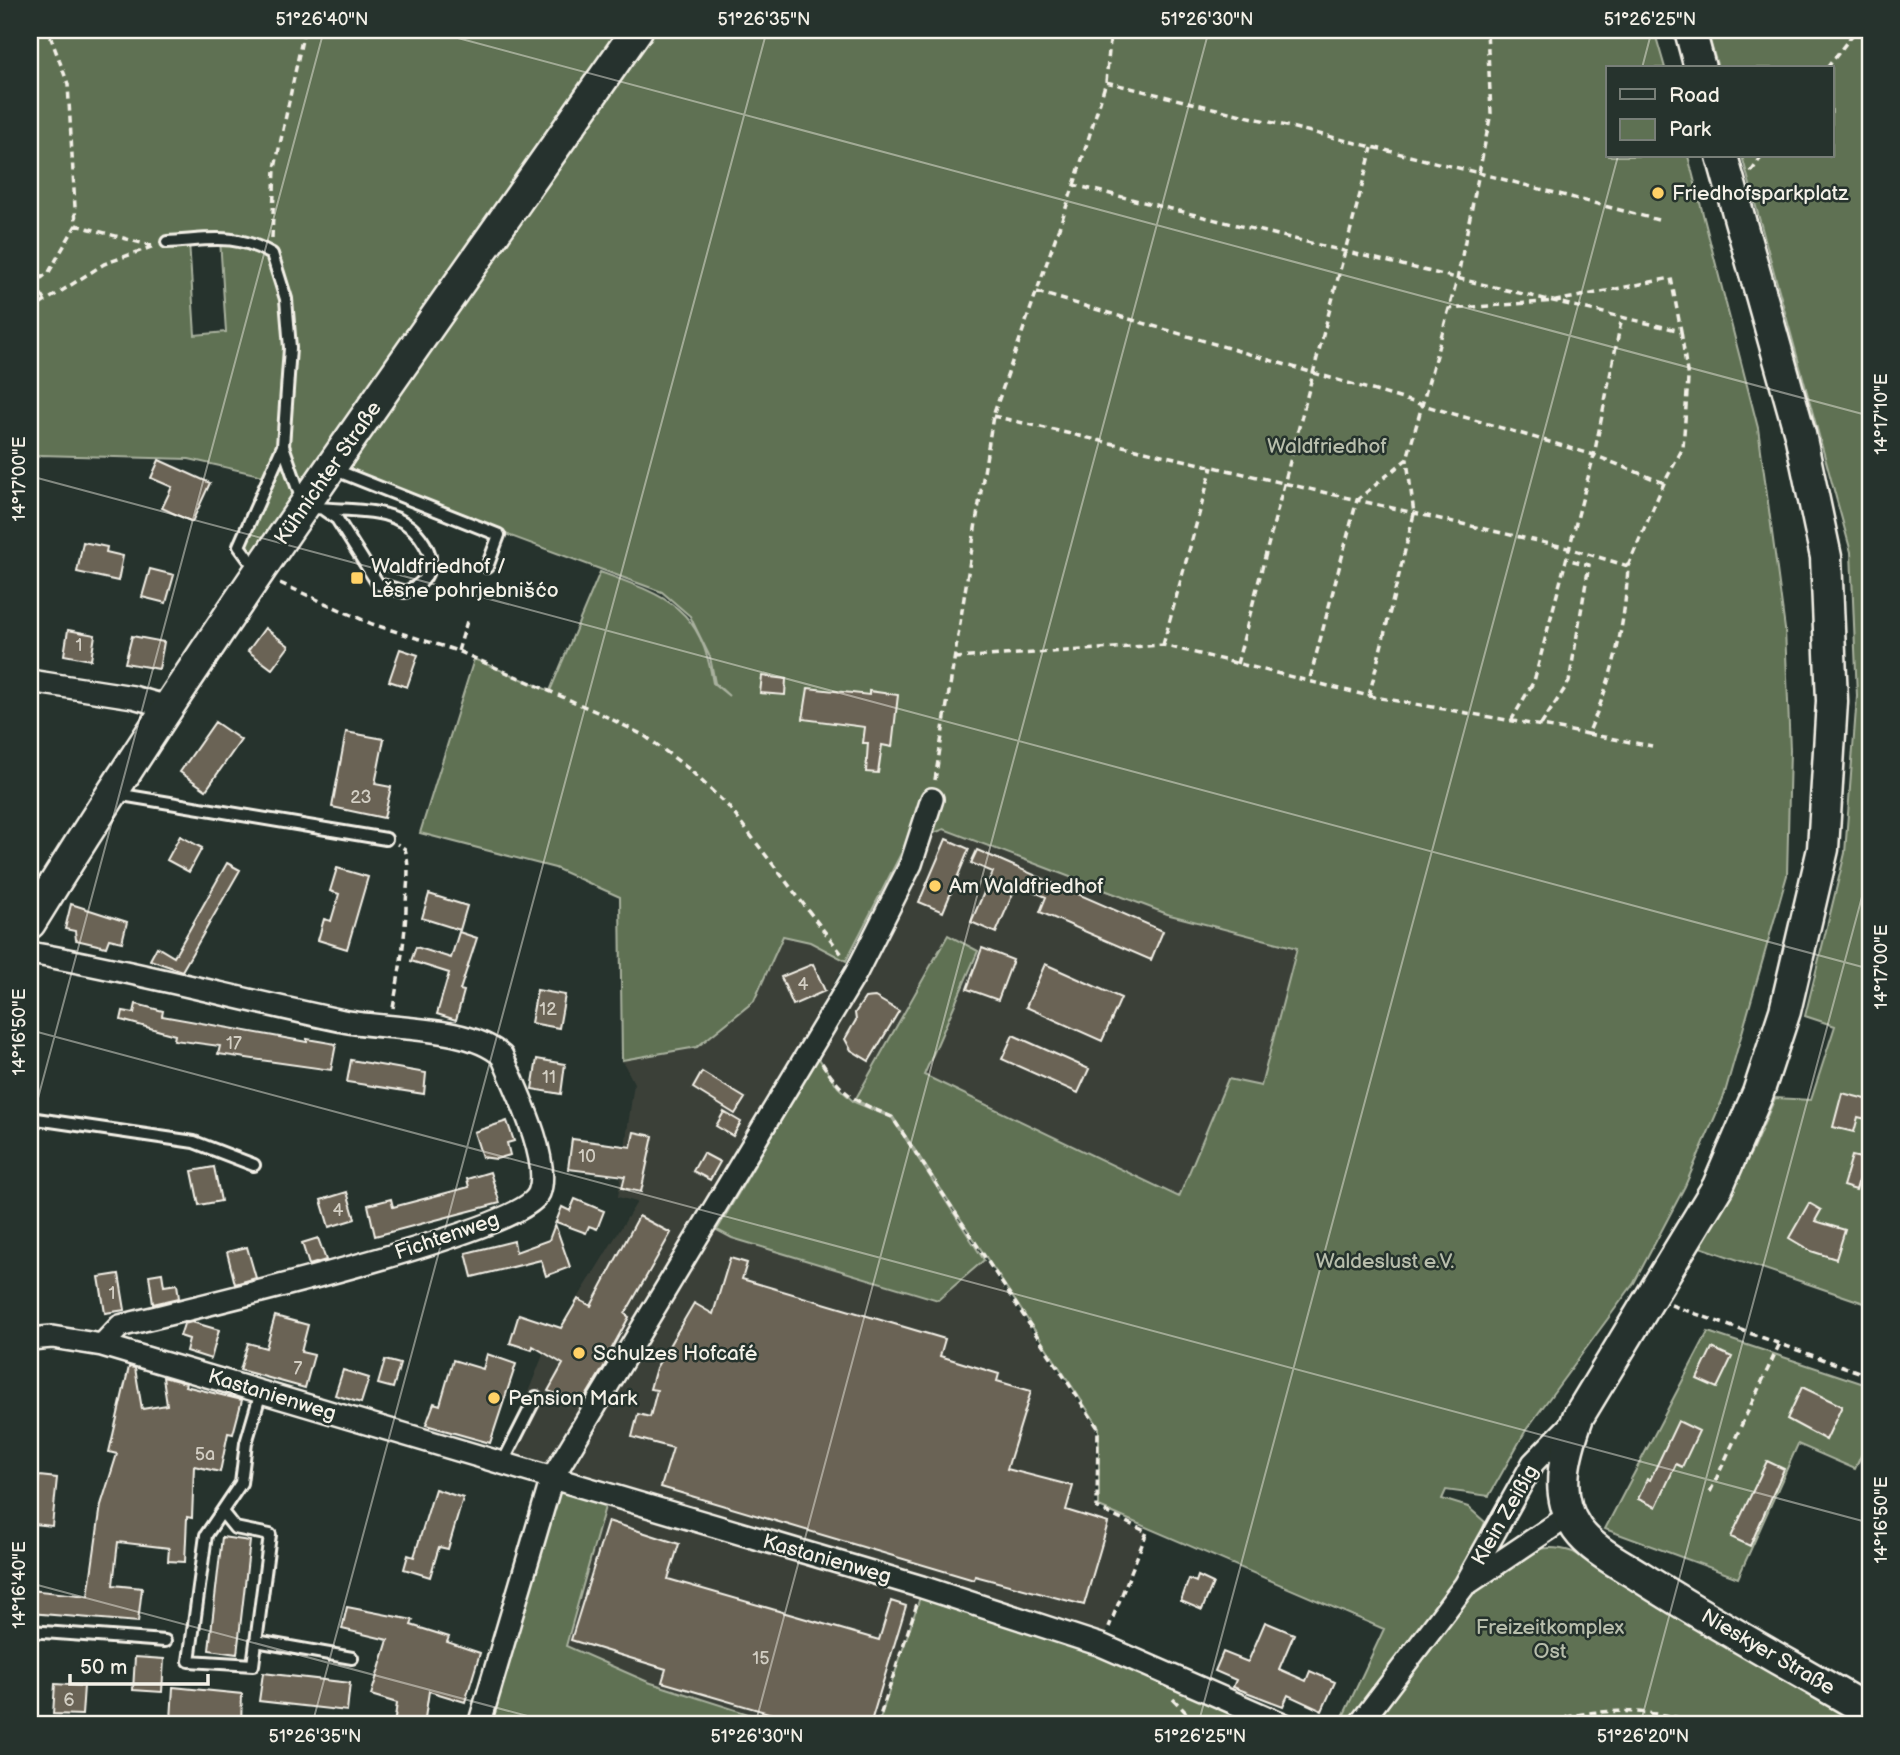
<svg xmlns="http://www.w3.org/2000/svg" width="1900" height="1755" viewBox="0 0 1900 1755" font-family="'Balsamiq Sans',sans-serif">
<rect width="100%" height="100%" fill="#26332d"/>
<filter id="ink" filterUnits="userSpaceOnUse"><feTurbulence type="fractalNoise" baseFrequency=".0143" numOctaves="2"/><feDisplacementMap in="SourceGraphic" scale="14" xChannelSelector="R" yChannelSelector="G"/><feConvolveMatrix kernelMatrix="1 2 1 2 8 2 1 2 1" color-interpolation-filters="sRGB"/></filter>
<g filter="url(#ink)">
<path fill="#3b4139" d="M944 829 1170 915 1297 948 1261 1086 1228 1079 1180 1198 923 1075 978 951 948 935 855 1100 838 1087 814 1047 921 838Z
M783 936 810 942 846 961 803 1037 812 1046 708 1225 733 1238 938 1300 984 1260 1096 1428 1095 1510 1146 1532 1101 1644 500 1462 543 1355 637 1202 618 1197 634 1083 622 1060 697 1047 754 1001Z
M608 1496 922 1587 876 1725H784L647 1682 566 1646Z"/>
<path fill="#5e7153" stroke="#a9b19e" stroke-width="2" fill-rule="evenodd" d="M30 30H635L304 504 284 446 290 348 286 299 272 254C276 269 283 285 285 301 293 351 290 427 269 473L282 449 302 506 260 573 240 546 268 477 189 459 40 455 30 463ZM220 239 226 332 195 335 189 241Z
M639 30H1654L1665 68H1608V156H1688L1758 428 1785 629 1790 750 1787 875 1724 1096 1685 1186 1634 1283 1526 1430 1489 1496 1446 1490 1442 1499 1468 1507 1485 1522 1464 1585C1504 1572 1525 1536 1573 1552L1862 1725H1339L1384 1629 1099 1507V1427L893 1117 855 1100 948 935 978 951 924 1075 1179 1197 1228 1079 1261 1086 1297 948 1170 915 944 829 921 838H909L846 961 810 942 783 936 754 1001 697 1047 622 1060 620 897 555 868 420 833 474 659 550 691 600 572C666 596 701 607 713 683L729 696 715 683 710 657 690 616 662 592 341 473Z
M1707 30H1870V1305L1700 1247 1753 1149 1775 1098 1811 1100 1835 1026 1805 1016 1845 853 1857 696 1851 552 1742 156H1832V68H1718Z
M818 1057 838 1087 854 1102 892 1118 984 1260 938 1300 732 1238 717 1230Z
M1708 1332 1870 1386V1436L1855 1469 1798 1444 1738 1578 1605 1529Z
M552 1480 608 1496 566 1646 648 1682 783 1725H479Z
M923 1588 1101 1645 1270 1725H878Z"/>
<path fill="#6b6354" stroke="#f4f1e8" stroke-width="2" d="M159 460 210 483 192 522 162 508 172 487 151 478Z
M83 542 107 547 106 552 123 556 118 581 77 572Z
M150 569 174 575 166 603 142 597Z
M265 628 289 646 272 669 248 651Z
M68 630 95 635 91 660 64 655Z
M132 636 164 642 159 669 125 663Z
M400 649 418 655 407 687 389 681Z
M762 676 786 679 785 695 760 693Z
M808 688 869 695V691L898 695 892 747 882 745 878 773 866 772 868 743H863L865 727 803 719Z
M215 722 241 740 206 790 180 772Z
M346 732 384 739 375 784 391 787 384 818 332 807Z
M180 836 202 848 189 872 167 860Z
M946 839 969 849 943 912 919 902Z
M977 850 1163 931 1151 960 1040 912 1046 897 1017 884 996 933 971 922 993 872 971 863Z
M227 863 240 870 182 971 150 960 157 947 174 957Z
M337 868 368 877 347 949 318 940 324 919 331 921 339 894 330 891Z
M429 894 467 906 460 930 422 918Z
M71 904 127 922 122 942 109 939 106 947 76 940 75 931 65 929Z
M459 932 477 938 460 990 464 991 456 1020 437 1014 449 973 411 961 416 947 451 958Z
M982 948 1013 960 998 1000 967 989Z
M813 964 825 991 793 1005 781 977Z
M1045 964 1121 998 1102 1041 1026 1007Z
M537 990 565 995 559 1028 531 1023Z
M875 997 899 1011 869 1061 851 1050 845 1039 856 1020 855 1013 865 998Z
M136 1004 163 1011 162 1016 307 1042V1039L336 1044 331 1070 218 1054 220 1046 174 1040 175 1035 121 1020 123 1011 134 1013Z
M1013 1035 1089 1069 1078 1093 1002 1059Z
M537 1059 565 1064 561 1094 532 1089Z
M351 1060 426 1073 424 1094 347 1082Z
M702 1072 745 1098 735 1114 693 1088Z
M1842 1093 1870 1100V1120L1858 1117 1854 1132 1833 1127Z
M724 1112 741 1122 733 1136 716 1126Z
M507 1121 514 1141 507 1143 510 1155 496 1159 482 1157 474 1132Z
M634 1132 653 1136 641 1192 622 1188 625 1176 568 1169 572 1139 631 1147Z
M703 1153 720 1162 710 1180 693 1171Z
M1852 1156 1865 1159 1856 1190 1843 1186Z
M214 1167 221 1201 199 1205 192 1171Z
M490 1172 500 1203 375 1236 368 1205 391 1199 393 1207 469 1187 467 1179Z
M347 1192 355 1219 329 1227 321 1200Z
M575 1199 604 1211 597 1229 589 1226 586 1233 556 1222 562 1207 570 1211Z
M1809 1203 1821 1210 1815 1221 1845 1230 1836 1259 1811 1251 1789 1238Z
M639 1216 671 1233 625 1314 629 1317 606 1359 608 1360 582 1403 548 1391 563 1364 533 1346 532 1350 510 1343 519 1314 561 1328 578 1299 591 1306Z
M555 1224 570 1267 546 1276 541 1260 472 1277 466 1253 514 1241 516 1252 549 1240Z
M318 1238 326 1260 309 1265 302 1243Z
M247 1247 256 1278 235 1284 227 1252Z
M730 1258 747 1263 742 1279 945 1339 940 1356 999 1374 997 1381 1031 1391 1007 1469 1073 1486 1066 1510 1108 1523 1084 1605 975 1576 974 1580 661 1487 673 1448 632 1437 638 1414 650 1417 657 1390 650 1389 656 1368 694 1303 713 1314Z
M162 1273 164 1286 177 1284 179 1298 153 1304 149 1275Z
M119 1274 125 1310 105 1313 99 1277Z
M275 1316 308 1325 301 1352 314 1355 305 1388 240 1370 248 1343 266 1348Z
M192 1322 219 1330 211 1359 186 1351 189 1339 180 1336 184 1324Z
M1712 1348 1732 1357 1717 1388 1697 1379Z
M487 1354 516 1364 490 1443 426 1425 434 1403 440 1405 453 1360 483 1369Z
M385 1360 400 1364 393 1388 378 1384Z
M129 1367 135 1368 142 1409 167 1405 163 1377 186 1383 185 1386 242 1400 233 1434 228 1433 220 1472 194 1466 192 1518 187 1517 185 1562 168 1561 169 1548 118 1542 113 1585 142 1588 138 1622 30 1613V1590L88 1596 101 1505 117 1454 109 1452Z
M343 1370 369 1378 361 1403 335 1395Z
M1802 1387 1842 1406 1826 1440 1787 1419Z
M1678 1421 1699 1431 1682 1467 1676 1464 1656 1507 1638 1499 1647 1479 1650 1480Z
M1767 1461 1784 1469 1750 1546 1731 1537Z
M39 1476 57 1478 52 1526 34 1524Z
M435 1489 463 1498 448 1549 439 1547 430 1577 404 1569 408 1555 414 1557Z
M608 1521 679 1544 668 1579 879 1640 891 1601 906 1606 870 1725H810L662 1682 666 1669 571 1640Z
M222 1537 250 1541 237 1654 209 1650Z
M1198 1576 1213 1583 1202 1610 1181 1601 1189 1579 1196 1582Z
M347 1607 413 1620 411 1625 449 1637 447 1642 480 1653 465 1702 429 1691 424 1725H394L397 1703 371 1695 388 1640 342 1629Z
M1265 1622 1294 1634 1279 1669 1306 1681 1310 1671 1335 1682 1322 1711 1288 1695 1283 1706 1233 1687 1236 1680 1215 1671 1223 1652 1248 1662Z
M135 1657 164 1659 162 1692 133 1690Z
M263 1673 350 1683 347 1711 259 1701Z
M55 1684 84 1686 82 1715 53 1714Z
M173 1687 242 1694 241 1724 171 1720Z"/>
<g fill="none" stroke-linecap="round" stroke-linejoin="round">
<defs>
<path id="lane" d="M167 242C208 240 235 232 272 254L286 299 290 348 283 446 239 546 258 572
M283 446 304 506C341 514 393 501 420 537 425 544 431 553 430 561 428 579 421 585 405 592L378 584 337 519 324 510
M333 469 499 535 487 567
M116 794 386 839
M30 1118 194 1142 254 1165
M502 1464 536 1397
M222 1512 235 1528 270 1535 253 1665 189 1661 206 1535 241 1483 246 1443 261 1392
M30 1631 165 1641
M256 1641 352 1658"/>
<path id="street" d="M30 681 133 697 168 707
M30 953C135 971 238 999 343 1021 388 1030 469 1025 502 1056 515 1087 552 1161 539 1193 522 1233 178 1311 120 1326L102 1345
M30 1339 52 1337 102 1345 922 1587 1101 1645 1285 1725
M1470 1582 1570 1515
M479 1725 552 1478 856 973 911 864 932 799
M1359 1725 1465 1585 1533 1463 1574 1421"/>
<path id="secondary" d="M1690 30 1700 68
M1722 156 1800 434 1826 557 1832 701 1823 849 1785 1011 1758 1093 1718 1186 1578 1417C1565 1453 1553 1494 1577 1529 1592 1550 1619 1563 1641 1577 1715 1625 1794 1667 1870 1712
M30 923C219 617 431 325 637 30"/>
</defs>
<use href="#lane" stroke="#f4f1e8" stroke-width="16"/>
<use href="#street" stroke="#f4f1e8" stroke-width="26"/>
<use href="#secondary" stroke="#f4f1e8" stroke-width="35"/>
<path stroke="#f4f1e8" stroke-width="3.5" stroke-dasharray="7 5" stroke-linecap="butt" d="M1827 68 1856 30
M1106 82 1111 30
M1751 172 1762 156
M1074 185 1106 82 1479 173 1491 113 1487 30
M76 225 152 246
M272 238 275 168 304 30
M34 284 45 300
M30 287 49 272 76 225 68 84 48 30
M1037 292 1594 455 1664 483
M30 311 104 264 154 246
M993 416 1357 500 1407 459 1457 280 1479 173 1658 220
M1628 566 1664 483 1683 448 1688 379 1681 331
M280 583 372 624 458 651 597 712 645 736 689 769 728 806 844 957
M1163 645 1212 467
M458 651 468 618
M955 658 1163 645 1369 696 1588 734C1613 677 1625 628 1628 566L1568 548 1357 500 1309 682
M1237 664 1372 148
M1369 696 1414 514 1407 460
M1511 721 1534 681 1594 455 1622 317
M1541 725 1569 682 1589 565 1566 559
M1588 734 1652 746
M935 780 993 416 1074 185C1276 235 1479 284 1681 331L1671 278 1556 301 1448 309
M393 1008C399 974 405 942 406 909 406 887 411 870 405 849L397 844
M822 1063C843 1096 857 1102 892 1117L1098 1428 1097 1508 1147 1532 1109 1627
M1671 1305 1870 1376
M1710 1492 1781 1341
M1173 1699 1198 1725
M877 1725 917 1604
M1543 1725C1598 1703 1656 1711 1711 1725"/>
<use href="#lane" stroke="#26332d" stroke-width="10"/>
<use href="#street" stroke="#26332d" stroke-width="21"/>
<use href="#secondary" stroke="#26332d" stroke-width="30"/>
</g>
</g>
<path fill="none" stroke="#f4f1e8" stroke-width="2" stroke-opacity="0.45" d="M428 30 1870 416M1642 68 1652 30M30 476 1870 969M30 1030 1870 1523M30 1128 324 30M30 1583 561 1725M312 1725 767 30M755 1725 1209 30M1198 1725 1618 156M1640 1725 1870 867"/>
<g fill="#ffd166" stroke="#26332d" stroke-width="2.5">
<circle cx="1658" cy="193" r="7"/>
<rect x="350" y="571" width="14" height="14" rx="3.5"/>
<circle cx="935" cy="886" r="7"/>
<circle cx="579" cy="1353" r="7"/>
<circle cx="494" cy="1398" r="7"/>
</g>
<g text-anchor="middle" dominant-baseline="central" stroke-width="5" stroke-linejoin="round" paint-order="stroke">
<g font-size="18" fill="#d2cec3">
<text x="79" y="645">1</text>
<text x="361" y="797">23</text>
<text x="803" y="984">4</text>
<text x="548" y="1009">12</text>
<text x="234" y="1043">17</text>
<text x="549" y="1077">11</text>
<text x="587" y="1156">10</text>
<text x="338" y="1210">4</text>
<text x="112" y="1293">1</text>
<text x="298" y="1368">7</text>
<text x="205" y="1454">5a</text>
<text x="761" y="1658">15</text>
<text x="69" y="1700">6</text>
</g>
<g font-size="21" fill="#f4f1e8" stroke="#26332d" text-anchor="start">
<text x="1672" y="193">Friedhofsparkplatz</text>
<text x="371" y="566">Waldfriedhof /<tspan x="371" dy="24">Lěsne pohrjebnišćo</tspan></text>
<text x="949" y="886">Am Waldfriedhof</text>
<text x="593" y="1353">Schulzes Hofcafé</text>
<text x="508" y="1398">Pension Mark</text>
</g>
<g font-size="21" fill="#b8beac" stroke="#26332d">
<text x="1327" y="446">Waldfriedhof</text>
<text x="1385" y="1261">Waldeslust e.V.</text>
<text x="1550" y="1627">Freizeitkomplex<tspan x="1550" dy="24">Ost</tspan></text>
</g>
<g font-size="21" fill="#f4f1e8" stroke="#26332d">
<text transform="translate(328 473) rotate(-55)">Kühnichter Straße</text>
<text transform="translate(447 1236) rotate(-19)">Fichtenweg</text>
<text transform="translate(272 1395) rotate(17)">Kastanienweg</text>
<text transform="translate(1505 1515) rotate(-60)">Klein Zeißig</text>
<text transform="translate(827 1559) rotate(16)">Kastanienweg</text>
<text transform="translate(1768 1652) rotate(30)">Nieskyer Straße</text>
</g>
</g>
<rect width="1900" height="1755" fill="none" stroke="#26332d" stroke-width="77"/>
<rect x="1606" y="66" width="228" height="91" fill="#26332d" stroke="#787f78" stroke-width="2"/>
<rect x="1620" y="89" width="35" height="10" fill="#26332d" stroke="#787f78" stroke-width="2"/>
<text x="1669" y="102" font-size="21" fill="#f4f1e8">Road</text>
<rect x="1620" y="119" width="35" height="21" fill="#5e7153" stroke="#787f78" stroke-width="2"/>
<text x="1669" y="136" font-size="21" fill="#f4f1e8">Park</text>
<path d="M70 1674v10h138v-10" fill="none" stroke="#f4f1e8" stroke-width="3.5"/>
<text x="80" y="1674" font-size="21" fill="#f4f1e8" stroke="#26332d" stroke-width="5" paint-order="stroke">50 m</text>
<rect x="38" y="38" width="1824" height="1678" fill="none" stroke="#f4f1e8" stroke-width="2.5"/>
<g font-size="18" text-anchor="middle" fill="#f4f1e8">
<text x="322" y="25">51°26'40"N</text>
<text x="764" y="25">51°26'35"N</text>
<text x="1207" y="25">51°26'30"N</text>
<text x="1650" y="25">51°26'25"N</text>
<text transform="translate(1881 414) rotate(-90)" y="6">14°17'10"E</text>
<text transform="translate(19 479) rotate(-90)" y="6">14°17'00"E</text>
<text transform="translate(1881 967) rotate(-90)" y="6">14°17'00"E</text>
<text transform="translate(19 1032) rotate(-90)" y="6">14°16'50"E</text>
<text transform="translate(1881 1520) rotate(-90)" y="6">14°16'50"E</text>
<text transform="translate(19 1585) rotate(-90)" y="6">14°16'40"E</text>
<text x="315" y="1742">51°26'35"N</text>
<text x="757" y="1742">51°26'30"N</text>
<text x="1200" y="1742">51°26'25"N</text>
<text x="1643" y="1742">51°26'20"N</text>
</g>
</svg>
